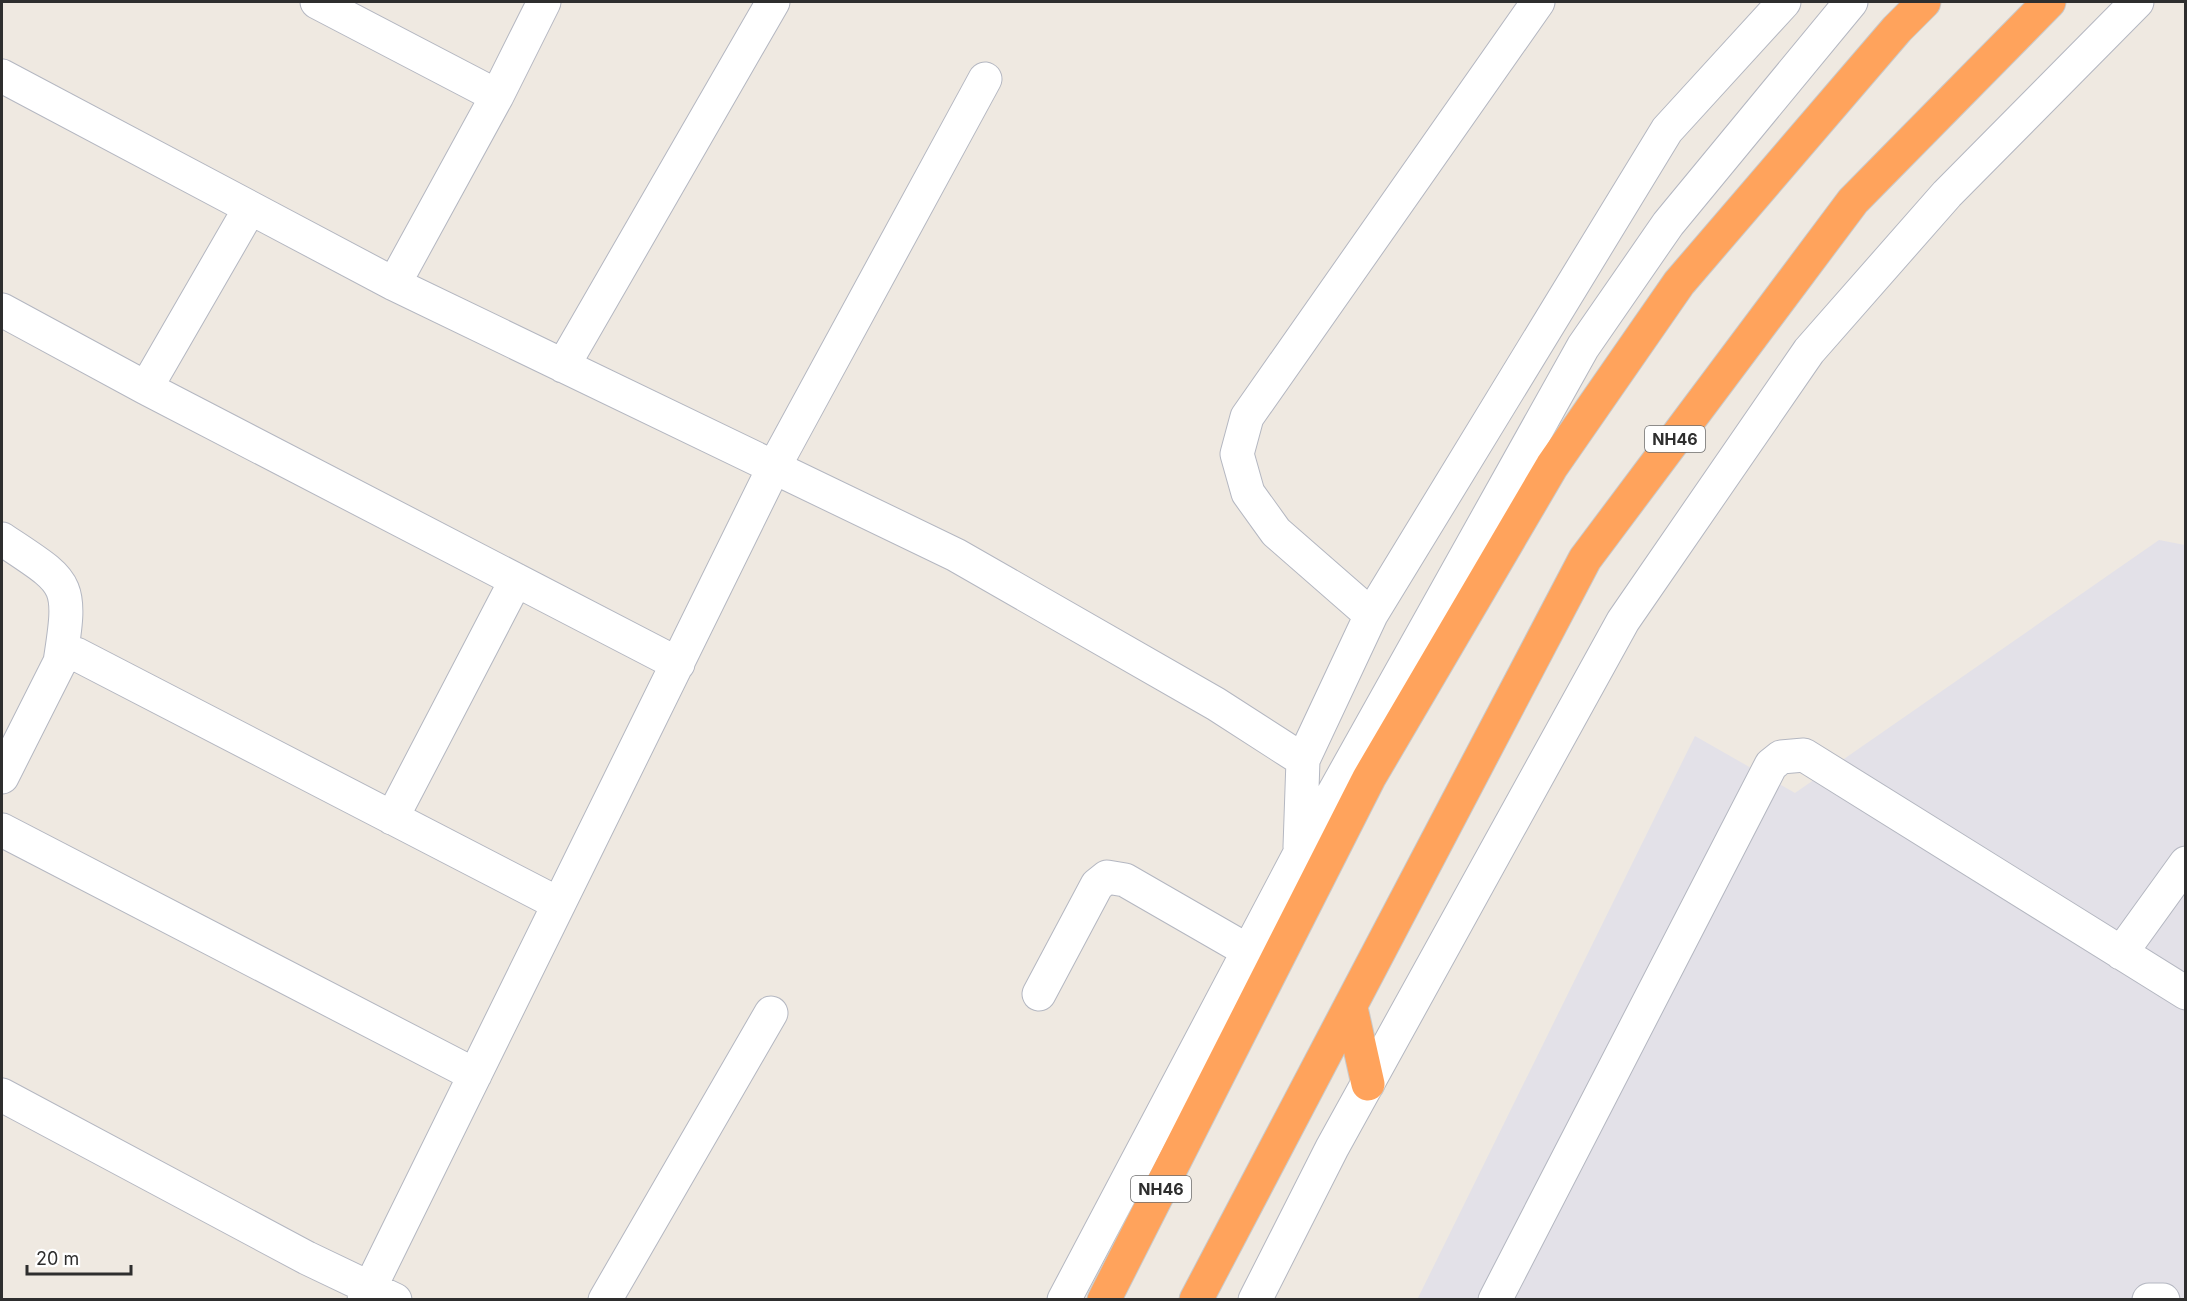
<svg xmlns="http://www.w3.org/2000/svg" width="2187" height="1301" viewBox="0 0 2187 1301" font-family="Inter,sans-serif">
<rect width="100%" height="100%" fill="#efe9e1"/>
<path fill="#e3e1e8" d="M2159 540 2185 545V1299L1417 1300 1695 736 1795 793Z"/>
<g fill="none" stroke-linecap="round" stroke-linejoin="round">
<defs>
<path id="minor" d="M317 2 497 96
M2 76 394 284 956 555 1216 704 1303 760
M394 284 497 96 544 2
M2 310 146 388 678 664
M563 366 773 2
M146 388 250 208
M2 539C69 584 73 580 60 662
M1371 615 1276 532 1248 493 1237 454 1247 417 1538 2
M2 777 60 662 67 656 76 654 559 904
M392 818 516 580
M2 830 475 1075
M1300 847 1303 760 1371 615 1667 130 1784 2
M2121 953 2186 863
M1039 994 1097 885 1107 877 1125 880 1250 952
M2 1095 307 1258 395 1300
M364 1300 774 467 985 79
M605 1300 771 1013
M1064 1300 1299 855 1583 347 1668 224 1851 2
M1255 1300 1332 1148 1623 621 1809 351 1947 194 2137 2
M1495 1300 1771 765 1781 757 1804 755 2186 993
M2149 1300H2163"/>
<path id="highway" d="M1351 1008 1368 1084
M1104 1300 1369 778 1552 466 1679 283 1897 29 1924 2
M1196 1300 1585 559 1853 201 2049 2"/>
</defs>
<use href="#minor" stroke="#b4b7c1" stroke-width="35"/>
<use href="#highway" stroke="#c9c9c9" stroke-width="35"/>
<use href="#minor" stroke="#fff" stroke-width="33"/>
<use href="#highway" stroke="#ffa35c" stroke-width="33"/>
</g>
<g text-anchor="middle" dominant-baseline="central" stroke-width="6" stroke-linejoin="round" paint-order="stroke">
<g fill="#fff" stroke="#6d6d6d" stroke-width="1.5">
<rect x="1645" y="426" width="60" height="26" rx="4.5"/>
<rect x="1131" y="1176" width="60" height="26" rx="4.5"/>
</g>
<g font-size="16" font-weight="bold" fill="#2e2e2e">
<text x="1675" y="439">NH46</text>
<text x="1161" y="1189">NH46</text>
</g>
</g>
<rect width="2187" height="1301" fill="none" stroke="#2e2e2e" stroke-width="6"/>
<path d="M27 1265v9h104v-9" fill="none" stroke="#2e2e2e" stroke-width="3"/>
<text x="36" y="1265" font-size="18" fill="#2e2e2e" stroke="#ffffff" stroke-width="4.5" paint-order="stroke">20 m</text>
</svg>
